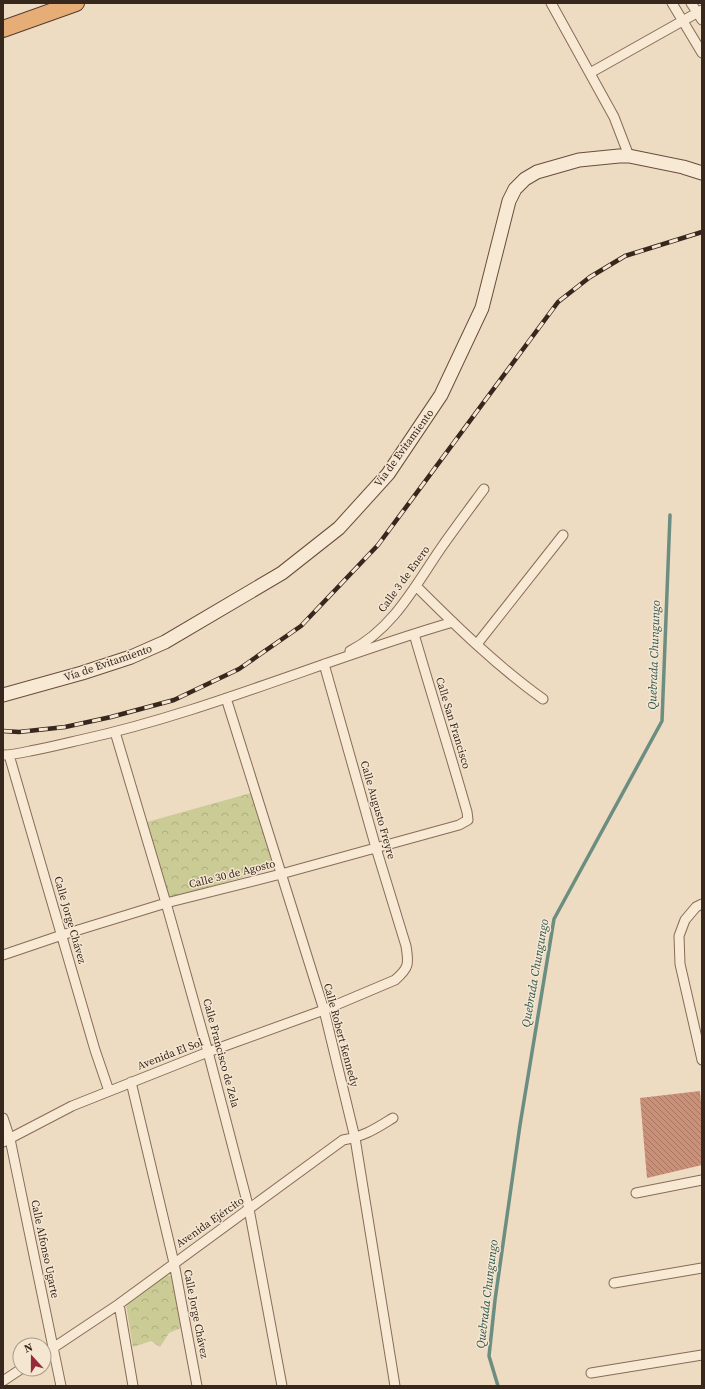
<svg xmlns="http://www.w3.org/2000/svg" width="705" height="1389" viewBox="0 0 705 1389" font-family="'Source Serif 4',serif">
<defs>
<pattern id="park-crowns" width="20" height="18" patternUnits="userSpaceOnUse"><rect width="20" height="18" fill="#cbcb96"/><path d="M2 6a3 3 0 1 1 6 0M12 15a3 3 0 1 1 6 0" fill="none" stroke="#afae81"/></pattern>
<pattern id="building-back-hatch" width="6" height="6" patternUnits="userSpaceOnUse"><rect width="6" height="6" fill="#cb9178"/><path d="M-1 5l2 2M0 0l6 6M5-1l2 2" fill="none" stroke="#a67662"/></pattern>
</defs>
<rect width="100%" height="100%" fill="#eddbc2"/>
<path fill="url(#park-crowns)" d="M251 793 274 868 168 899 147 822Z
M166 1275 171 1276 181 1328 169 1333 160 1347 151 1341 133 1347 126 1305Z"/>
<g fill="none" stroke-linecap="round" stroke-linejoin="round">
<path stroke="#6b8e81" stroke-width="3.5" d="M498 1386 489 1356 495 1300 520 1125 554 919 662 721 670 515"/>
</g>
<path fill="url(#building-back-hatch)" d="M700 1091 702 1114V1165L647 1178 640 1098Z"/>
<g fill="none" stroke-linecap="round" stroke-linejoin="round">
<defs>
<path id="minor" d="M551 3 614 117 629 156
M672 3 702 53
M691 3 702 20
M590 73 702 10
M416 586C456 626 497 666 543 699
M477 644 563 535
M350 651C393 629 415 586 441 548 455 528 470 508 484 489
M226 698 324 1010 355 1138 395 1386
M115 732 166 903 208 1052 249 1209 282 1386
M3 755C12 755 21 753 30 751 47 748 63 744 80 740 208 712 328 658 453 622
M9 755 95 1050 109 1091
M702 904 696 907 685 920 679 936 680 964 702 1060
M3 955 62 935 166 903 281 874 459 825 468 820 467 812C450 752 431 693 414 634
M131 1082 174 1263 197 1386
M3 1118 10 1139 61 1386
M3 1142 72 1106 208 1052 324 1010 395 980C409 968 409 964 406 946L376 848 324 664
M636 1193 702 1180
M614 1283 702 1268
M119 1304 133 1386
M44 1354 119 1304 343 1140C365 1136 375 1129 393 1118
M591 1373 702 1355
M3 1381 21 1369"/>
<path id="secondary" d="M3 695 82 673 131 657 165 642 282 573 339 528 388 474 441 395 482 308 509 201 515 189 525 179 537 172 579 160 619 156H629L683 167 702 173"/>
<path id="trunk" d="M3 29 76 3"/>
</defs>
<use href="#minor" stroke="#876c59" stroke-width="11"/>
<use href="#secondary" stroke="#694d3d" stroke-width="15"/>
<use href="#trunk" stroke="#553b2e" stroke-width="18"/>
<use href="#minor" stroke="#f8e9d5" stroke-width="9"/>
<use href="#secondary" stroke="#f8e9d5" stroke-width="13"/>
<use href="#trunk" stroke="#e6ad76" stroke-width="16"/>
<defs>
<path id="rail" d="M3 731 19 732 65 727 111 717 174 700 239 669 301 626 378 545 558 302 590 277 625 256 702 232"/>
</defs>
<use href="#rail" stroke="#37271d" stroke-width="4.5"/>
<use href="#rail" stroke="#f5e6d1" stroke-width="3" stroke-dasharray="9" stroke-linecap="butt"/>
</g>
<g text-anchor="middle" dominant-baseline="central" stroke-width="3" stroke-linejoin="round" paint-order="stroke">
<g font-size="11" fill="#37271d" stroke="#f5e6d1">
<text transform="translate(404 448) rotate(-54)">Vía de Evitamiento</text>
<text transform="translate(404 579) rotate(-54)">Calle 3 de Enero</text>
<text transform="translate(108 663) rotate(-19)">Vía de Evitamiento</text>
<text transform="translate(453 723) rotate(73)">Calle San Francisco</text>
<text transform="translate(378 810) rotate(74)">Calle Augusto Freyre</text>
<text transform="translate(232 874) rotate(-14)">Calle 30 de Agosto</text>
<text transform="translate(70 920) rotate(74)">Calle Jorge Chávez</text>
<text transform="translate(341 1035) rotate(75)">Calle Robert Kennedy</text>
<text transform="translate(221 1053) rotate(75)">Calle Francisco de Zela</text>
<text transform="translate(170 1054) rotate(-21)">Avenida El Sol</text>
<text transform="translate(210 1222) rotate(-35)">Avenida Ejército</text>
<text transform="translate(45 1249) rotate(78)">Calle Alfonso Ugarte</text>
<text transform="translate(196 1314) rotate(79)">Calle Jorge Chávez</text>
</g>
<g font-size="12" font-style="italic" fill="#2d574f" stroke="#f5e6d1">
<text transform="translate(654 655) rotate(-88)">Quebrada Chungungo</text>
<text transform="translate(535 973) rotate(-80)">Quebrada Chungungo</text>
<text transform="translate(487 1294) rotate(-83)">Quebrada Chungungo</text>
</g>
</g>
<rect width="705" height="1389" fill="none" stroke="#37271d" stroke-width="8"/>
<g transform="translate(32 1357) rotate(339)"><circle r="19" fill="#f5e6d1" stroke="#a99a89"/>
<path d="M0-3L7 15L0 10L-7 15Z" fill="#952a38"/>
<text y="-6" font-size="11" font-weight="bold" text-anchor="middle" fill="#37271d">N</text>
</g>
</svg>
